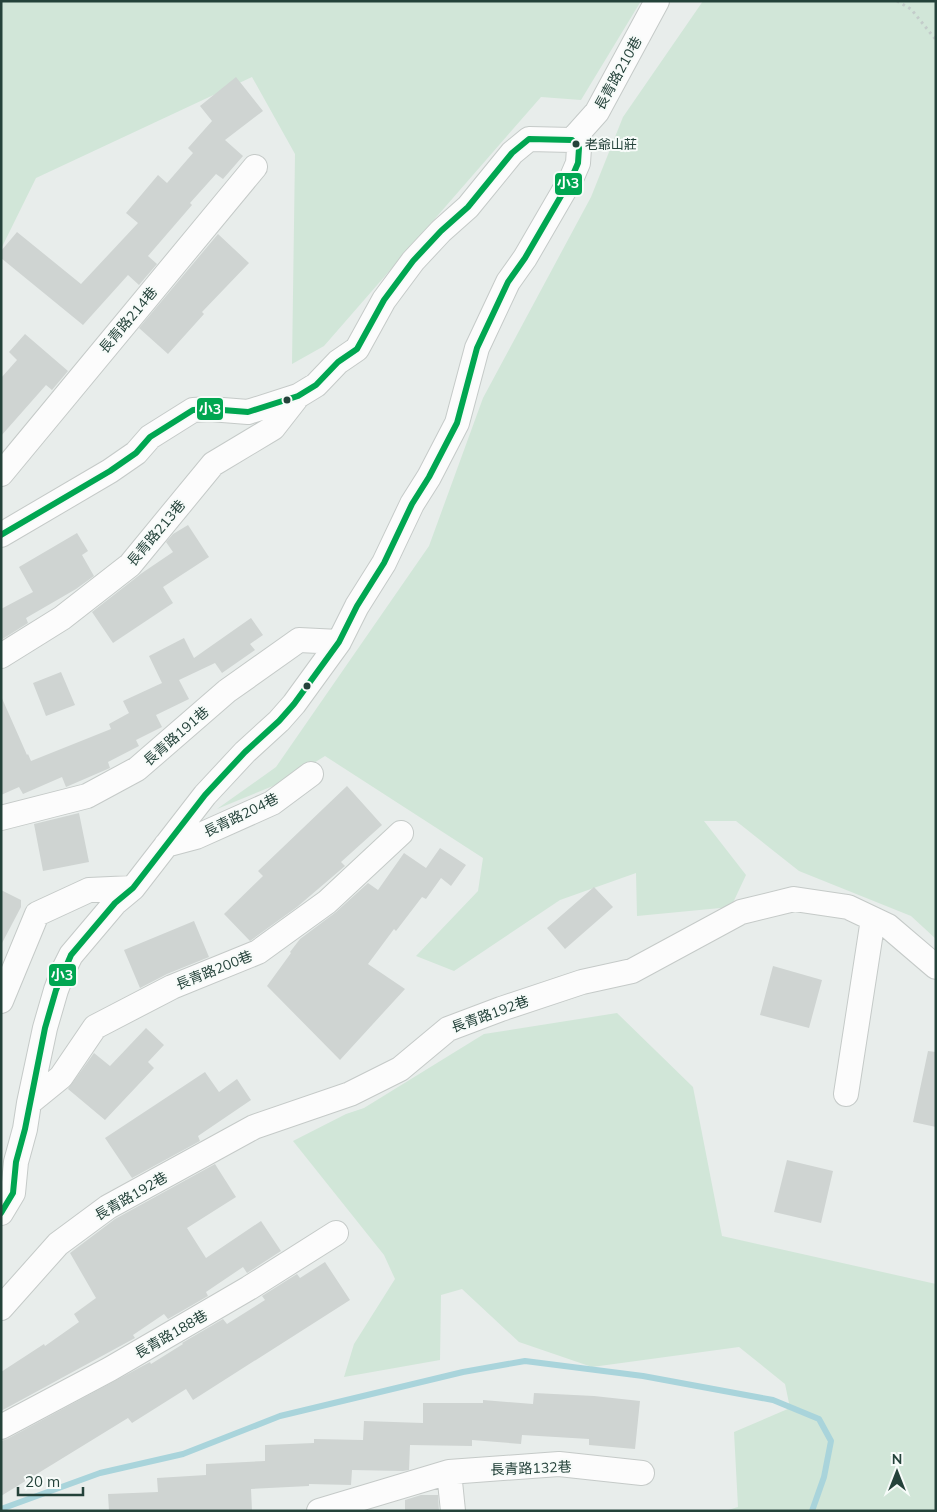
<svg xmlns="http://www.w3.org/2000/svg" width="937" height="1512" viewBox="0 0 937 1512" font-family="Mulish,'Noto Sans TC',sans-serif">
<rect width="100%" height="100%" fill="#e8edeb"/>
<path fill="#d1e6d8" d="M1 1H641L581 100 541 97 324 346 292 364 295 154 252 77 36 178 1 249Z
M703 1H936V939L911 916 799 871 736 821H704L746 875 731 907 637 916 636 873 560 900 454 971 416 956 478 891 483 858 325 756 285 781 217 809 276 767 429 546 483 398 591 197 623 117Z
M617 1013 693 1087 722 1236 936 1284V1511H725L738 1507 734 1432 790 1408 785 1384 739 1347 592 1367 519 1342 462 1289 441 1295 440 1360 344 1377 354 1344 395 1279 384 1255 293 1141 346 1114 364 1108 484 1034Z"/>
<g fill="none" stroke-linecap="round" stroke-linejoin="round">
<path stroke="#a9d4db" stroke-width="6" d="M1 1509 100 1473 183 1454 280 1416 463 1372 525 1361 643 1376 773 1400 819 1419 831 1441 824 1477 812 1511"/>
</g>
<path fill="#cfd4d2" d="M236 77 263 111 225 140 243 156 223 179 216 174 190 203 192 205 148 256 157 264 139 285 128 275 83 325 1 258V251L17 232 81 284 138 223 126 213 158 175 167 183 193 153 188 148 212 121 200 106Z
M218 234 249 263 202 312 204 314 168 354 139 328Z
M25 334 68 371 52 390 46 385 1 436V378L17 360 9 352Z
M188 525 209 557 163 587 173 603 113 643 92 612 142 573 173 552 166 542 173 534Z
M77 533 88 551 82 555 94 576 76 589 26 618 28 623 1 640V609L33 592 19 567Z
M251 618 263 635 250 644 255 650 222 673 215 663 179 680 189 699 156 715 162 727 136 740 139 746 108 762 110 768 66 787 62 777 23 794 19 787 1 795V696L27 755 28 754 31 761 111 729 109 724 129 713 123 701 162 683 149 656 184 638 194 658Z
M61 672 75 705 46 716 33 683Z
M347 786 382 825 341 862 345 866 297 907 250 941 224 914 263 876 258 871Z
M79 813 89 862 43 871 34 824Z
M440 848 466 865 451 886 441 878 426 899 422 897 396 931 394 929 368 964 405 989 340 1060 267 986 291 953 290 952 300 939 336 912 368 883 378 890 404 853 426 868Z
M594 887 613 907 565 949 547 928Z
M1 890 21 900V907L1 945Z
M194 921 209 957 167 974 140 988 124 950Z
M773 966 822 980 809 1028 760 1015Z
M146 1028 164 1045 148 1062 154 1068 105 1120 68 1089 94 1053 110 1066Z
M928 1051 936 1052V1127L913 1122Z
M205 1072 219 1092 237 1079 251 1100 198 1136 200 1141 132 1178 105 1138Z
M787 1160 833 1171 821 1223 774 1212Z
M215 1164 236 1197 187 1228 206 1258 261 1221 281 1251 247 1273 243 1267 206 1292 208 1296 168 1319 164 1314 133 1335 135 1338 1 1411V1372L44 1344 45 1346 79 1322 74 1314 96 1298 70 1253 115 1219Z
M325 1262 350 1300 193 1400 186 1389 132 1423 128 1418 1 1496V1441L7 1439 150 1362 151 1364 183 1344 182 1343 223 1319 227 1324 265 1300 262 1296 297 1274 300 1278Z
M534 1393 594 1396 640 1401 635 1449 589 1445V1439L522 1435 521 1444 472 1440V1446L410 1445 409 1470 403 1471 352 1470 351 1485 309 1484V1486L251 1489 252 1511H109L108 1494 158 1492 157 1478 206 1475V1464L265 1461V1445L314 1443V1439L363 1440 364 1421 423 1423V1403H483V1400L533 1404Z
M421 1495H438L439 1511H405V1500Z"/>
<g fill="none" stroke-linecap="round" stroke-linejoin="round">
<defs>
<path id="minor" d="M572 140 597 112 657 1
M1 474 255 167
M1 535 110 471 136 453 150 437 193 410 210 409 248 412 298 396 316 385 338 362 357 349 384 300 413 261 441 231 468 207 512 153 529 139 572 140 579 148 578 163 572 177 525 258 508 282 477 348 457 423 429 477 412 504 384 563 357 606 339 642 294 704 279 721 245 752 205 795 133 888 115 903 71 955 64 969 56 990 45 1028 29 1103 25 1129 16 1162 13 1193 1 1213
M1 656 62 618 130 565 213 464 273 428 298 396
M1 818 87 796 137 769 227 691 299 640 339 642
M166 845 196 837 272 803 311 774
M1 1001 37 914 89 890 133 888
M846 1094 873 919
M29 1103 61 1077 95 1027 172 987 258 952 327 902 401 833
M1 1308 58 1244 108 1207 254 1127 350 1094 400 1069 448 1029 501 1009 582 982 632 971 741 912 794 899 848 907 888 926 936 967
M1 1427 110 1369 249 1288 336 1233
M449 1472 559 1464 642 1473
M319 1511 449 1472 453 1511"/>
</defs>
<use href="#minor" stroke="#c5cac8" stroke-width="26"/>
<path stroke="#c3ccca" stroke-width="3" stroke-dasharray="2.5 4" stroke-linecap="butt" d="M897 1 911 9 936 40"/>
<use href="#minor" stroke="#fcfcfc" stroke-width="24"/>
<defs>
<path id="bus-1" d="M1 535 110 471 136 453 150 437 193 410 210 409 248 412 298 396 316 385 338 362 357 349 384 300 413 261 441 231 468 207 512 153 529 139 572 140 579 148 578 163 572 177 525 258 508 282 477 348 457 423 429 477 412 504 384 563 357 606 339 642 294 704 279 721 245 752 205 795 133 888 115 903 71 955 56 990 45 1028 25 1129 16 1162 13 1193 1 1213"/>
</defs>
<use href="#bus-1" stroke="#f7fbf9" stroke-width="10"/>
<use href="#bus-1" stroke="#00a651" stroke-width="6"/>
</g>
<g fill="#24423a" stroke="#f7fbf9" stroke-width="2">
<circle cx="576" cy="144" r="4.5"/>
<circle cx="287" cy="400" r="4.5"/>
<circle cx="307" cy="686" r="4.5"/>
</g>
<g text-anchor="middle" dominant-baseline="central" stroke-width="4" stroke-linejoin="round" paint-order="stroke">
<g font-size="13" fill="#24423a" stroke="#f7fbf9" text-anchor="start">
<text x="585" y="144">老爺山莊</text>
</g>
<g font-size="14" fill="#24423a" stroke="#f7fbf9">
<text transform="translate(618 73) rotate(-61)">長青路210巷</text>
<text transform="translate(128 320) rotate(-50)">長青路214巷</text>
<text transform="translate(156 533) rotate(-50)">長青路213巷</text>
<text transform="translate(176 736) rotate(-41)">長青路191巷</text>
<text transform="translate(241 815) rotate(-26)">長青路204巷</text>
<text transform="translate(214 970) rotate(-22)">長青路200巷</text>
<text transform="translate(490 1014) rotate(-20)">長青路192巷</text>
<text transform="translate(131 1196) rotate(-30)">長青路192巷</text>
<text transform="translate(171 1334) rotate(-30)">長青路188巷</text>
<text transform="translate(531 1468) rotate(-2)">長青路132巷</text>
</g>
</g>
<g stroke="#f7fbf9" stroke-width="2">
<rect x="554" y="172" width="29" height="24" rx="5" fill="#00a651"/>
<rect x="196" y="397" width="28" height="24" rx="5" fill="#00a651"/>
<rect x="48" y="963" width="29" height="24" rx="5" fill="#00a651"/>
</g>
<g font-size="14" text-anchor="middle" font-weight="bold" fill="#fff">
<text x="568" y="188">小3</text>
<text x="210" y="414">小3</text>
<text x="62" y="980">小3</text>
</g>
<rect width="937" height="1512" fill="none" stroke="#24423a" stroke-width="5"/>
<g transform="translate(897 1472)" stroke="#f7fbf9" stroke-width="4" paint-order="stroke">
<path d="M0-4L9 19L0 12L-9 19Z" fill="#24423a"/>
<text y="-8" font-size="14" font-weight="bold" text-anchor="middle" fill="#24423a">N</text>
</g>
<path d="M18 1487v8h65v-8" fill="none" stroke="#24423a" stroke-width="2.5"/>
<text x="25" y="1487" font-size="15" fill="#24423a" stroke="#f7fbf9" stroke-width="4" paint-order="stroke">20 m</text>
</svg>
